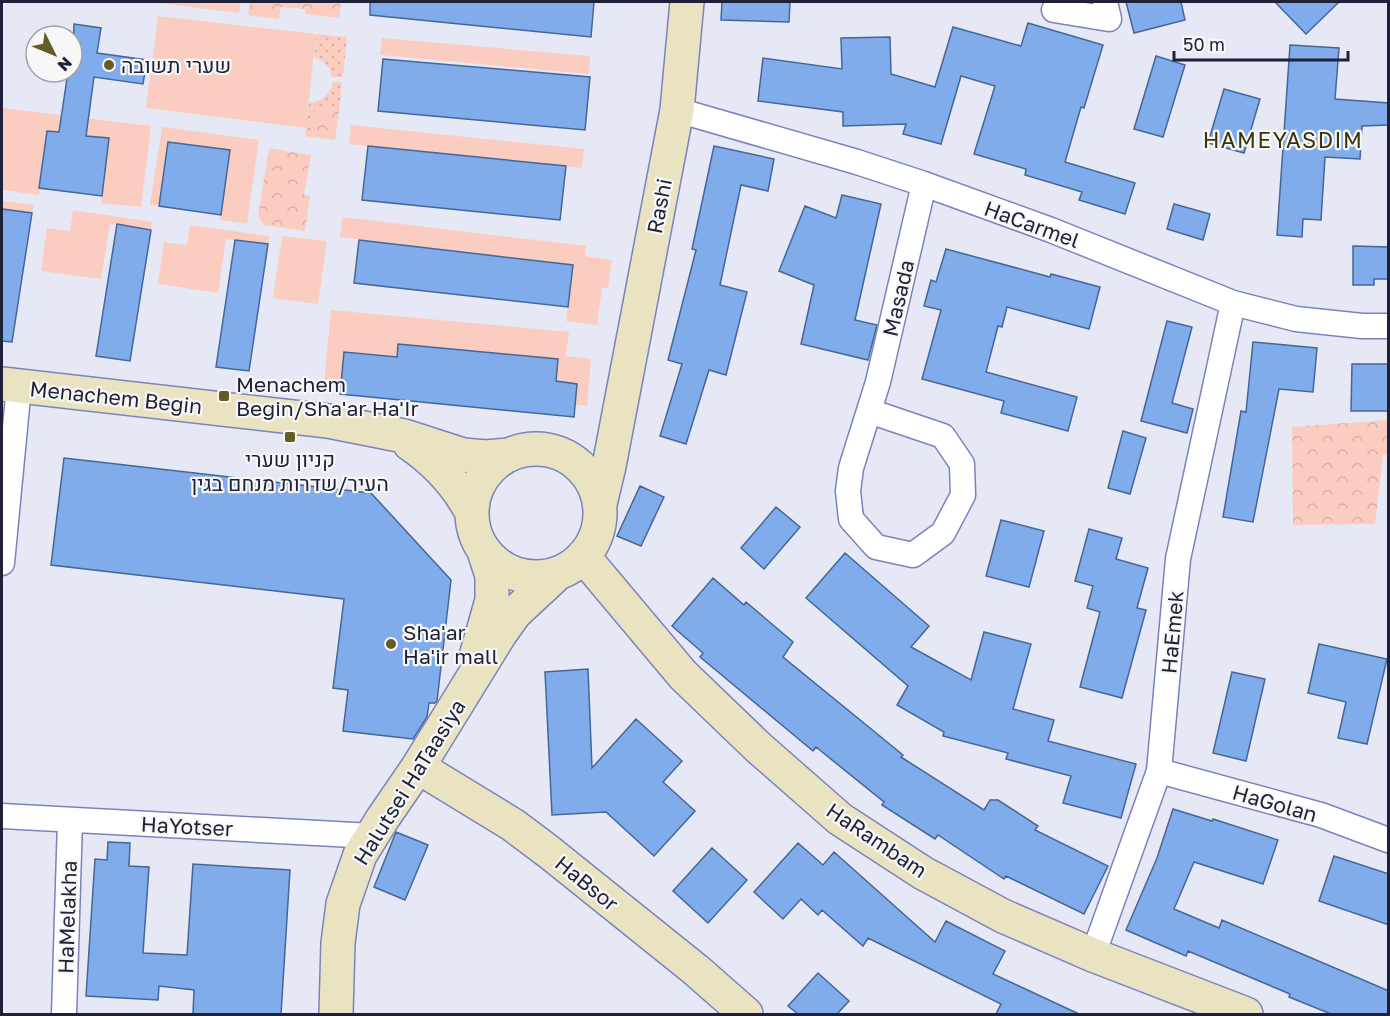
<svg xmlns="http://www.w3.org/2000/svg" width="1390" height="1016" viewBox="0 0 1390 1016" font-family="'Golos Text',Heebo,sans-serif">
<defs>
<pattern id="park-crowns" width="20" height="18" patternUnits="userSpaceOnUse" patternTransform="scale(1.5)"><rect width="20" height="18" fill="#fbcdc0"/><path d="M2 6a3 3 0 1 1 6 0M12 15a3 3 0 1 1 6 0" fill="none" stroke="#d7b0a6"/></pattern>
<pattern id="garden-dots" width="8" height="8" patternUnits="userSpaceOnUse" patternTransform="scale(1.5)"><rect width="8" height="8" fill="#fbcdc0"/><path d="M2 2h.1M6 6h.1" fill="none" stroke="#d7b0a6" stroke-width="1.8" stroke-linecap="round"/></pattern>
</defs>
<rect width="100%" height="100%" fill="#e6e9f5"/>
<path fill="#fbcdc0" d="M158 2H241L239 13 157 3Z
M158 16 316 34 306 128 146 108Z
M382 38 590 56 589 74 380 55Z
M2 108 151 126 141 207 101 203 109 138 47 131 39 195 2 190Z
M351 125 584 149 582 168 349 144Z
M162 127 259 140 247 224 220 220 230 150 168 142 159 206 150 205Z
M2 201 34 205 32 213 2 209Z
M73 210 152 222 151 230 110 224 101 279 41 271 47 228 70 231Z
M342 217 586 246 585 256 612 260 608 288H602L597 325 566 321 573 265 340 237Z
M190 225 269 236 268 244 226 239 218 293 158 284 164 242 187 245Z
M282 236 327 241 318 304 273 298Z
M331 310 569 332 566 356 591 359 587 406 575 405 577 384 556 381 558 359 398 344 397 357 344 352 340 394 323 392Z"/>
<path fill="url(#park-crowns)" d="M250 2H341L339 18 305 14V9L281 7 279 19 248 15Z
M315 109 339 111 335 140 312 137Z
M269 148 311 155 304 195 310 196 305 231 264 225 258 216Z
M1388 420V455H1383L1375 524 1293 525 1292 427Z"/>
<path fill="url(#garden-dots)" d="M316 34 347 37 343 77H332C330 66 324 61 314 57Z
M333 82H342L339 111 315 109 312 137 305 136 309 103C322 102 330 94 333 82Z"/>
<path fill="#80aceb" stroke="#456696" stroke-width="1.5" d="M370 2H594L591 37 370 15Z
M722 2H790L789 22 721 20Z
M1126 2H1181L1185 20 1134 33Z
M1275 2H1339L1306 34Z
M1028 23 1103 45 1084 108 1081 107 1065 162 1135 183 1125 214 1079 200 1082 192 1025 175 1026 169 974 154 995 86 961 76 941 144 903 134 906 124 843 126V112L758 101 763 58 842 69 841 38 890 37 891 74 935 87 953 27 1021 46Z
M74 24 101 28 97 53 147 60 143 84 94 77 86 136 109 138 102 196 39 188 47 131 59 132 68 72H72Z
M1290 45 1339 48 1335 99 1389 103V125L1362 126 1360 159 1325 157 1321 220 1303 219 1302 237 1277 235Z
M1156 56 1185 65 1163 137 1134 129Z
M383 59 590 77 585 130 378 111Z
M1224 89 1260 99 1244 153 1208 143Z
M168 142 230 150 221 215 159 206Z
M368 146 566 166 560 220 362 200Z
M714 146 774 159 768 191 741 185 720 285 747 292 726 375 709 370 686 444 660 436 682 364 668 360 696 250 692 249Z
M842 195 881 204 855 320 877 325 868 360 801 344 814 285 779 271 805 206 836 218Z
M1174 204 1210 214 1203 240 1167 229Z
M2 209 32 213 12 342 2 341Z
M117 224 151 230 130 361 96 356Z
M235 240 268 244 249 371 216 367Z
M359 240 573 265 568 307 354 283Z
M1353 246 1389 247V279H1374V285H1353Z
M946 249 1050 277 1051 274 1100 287 1089 329 1007 307 1002 327 998 326 986 372 1077 397 1068 431 1001 413 1004 401 922 379 941 310 924 306 931 280 936 282Z
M1167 321 1192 327 1172 403 1193 409 1187 433 1141 421Z
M1253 342 1317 348 1313 392 1279 389 1253 522 1223 517 1241 411 1246 412Z
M398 344 558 359 556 381 577 384 574 417 340 394 344 352 397 357Z
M1352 364H1389V411H1351Z
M1123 431 1146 438 1130 494 1108 488Z
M64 458 371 493 451 580 437 701 435 703H429L427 717 413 739 343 731 348 690 333 688 344 599 51 565Z
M640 486 664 497 641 546 617 536Z
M776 507 800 527 764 569 741 548Z
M1001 520 1044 531 1029 587 986 576Z
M1089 529 1122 538 1116 559 1148 568 1137 608 1146 610 1122 698 1080 687 1100 612 1087 608 1093 586 1075 581Z
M845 553 929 626 911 647 971 680 984 632 1031 644 1013 709 1054 720 1048 741 1136 764 1121 818 1063 803 1071 776 1006 759 1008 753 943 736 944 732 897 705 908 686 806 598Z
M713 578 744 605 746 602 793 642 783 657 903 755 901 757 984 810 990 800H998L1038 826 1035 830 1108 866 1084 914 1006 876 1004 879 938 835 935 839 882 805 884 802 816 747 813 751 700 657 703 653 672 626Z
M1319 644 1387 659 1367 744 1338 738 1346 702 1308 693Z
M588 669 592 768 636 719 682 761 663 782 695 811 654 856 606 812 552 815 545 672Z
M1232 672 1265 679 1246 761 1213 753Z
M1173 809 1212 821 1213 819 1278 840 1263 884 1194 862 1174 909 1219 928 1222 920 1389 991V1014H1331L1289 997 1290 994 1188 951 1186 956 1126 930 1157 858Z
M396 832 428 845 405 900 374 887Z
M108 842 130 843 129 866 149 867 143 953 187 955 193 864 290 870 281 1014H193L194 990 159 986 158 1000 86 996 95 859 107 860Z
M798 843 823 865 834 852 935 942 946 921 1005 951 993 974 1079 1014H996L1001 1004 868 938 863 946 822 910 818 915 801 899 783 919 754 892Z
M712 848 747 880 708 923 673 891Z
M1334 856 1389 874V925L1319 901Z
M818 973 849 1001 837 1014H798L788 1006Z"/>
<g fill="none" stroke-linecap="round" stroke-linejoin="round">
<defs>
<path id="street" d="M1054 10 1109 19 1105 2
M677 110 857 162 924 184 1051 230 1233 303 1296 319 1362 326H1388
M869 411 943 436 962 464 963 495 943 533 913 555 876 547 851 519 848 491 851 468 878 382 924 184
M2 563 19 386
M1159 771 1321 815 1388 840
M2 816 372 836
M1093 955 1159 771 1178 559 1233 303
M64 1014 70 820"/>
<path id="secondary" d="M2 384 328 421 404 436 463 455 486 457 509 455
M410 444C436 462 458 486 472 513
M472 513a64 64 0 1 1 128 0a64 64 0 1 1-128 0Z
M600 504 609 466 677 110 687 2
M583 556 683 675 759 748 840 819 923 873 1003 916 1093 955 1246 1014
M477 653 492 600V576L484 551
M418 767 513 825 549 852 696 970 746 1014
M336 1014 338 943 343 904 360 855 383 818 418 767 500 634 515 613 558 573"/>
</defs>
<use href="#street" stroke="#7b83bb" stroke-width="27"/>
<use href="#secondary" stroke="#7b83bb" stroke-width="36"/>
<use href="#street" stroke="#fff" stroke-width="24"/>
<use href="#secondary" stroke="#eae3c1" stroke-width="33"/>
</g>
<g fill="#655b27" stroke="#f7f7f7" stroke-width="2">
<circle cx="109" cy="65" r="6"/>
<rect x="218" y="390" width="12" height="12" rx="3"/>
<rect x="284" y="431" width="12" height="12" rx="3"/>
<circle cx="391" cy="644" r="6"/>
</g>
<g text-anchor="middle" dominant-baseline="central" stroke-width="4.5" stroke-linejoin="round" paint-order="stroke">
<g font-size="21" fill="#1e2137" stroke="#f7f7f7" text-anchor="start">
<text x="121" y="65">שערי תשובה</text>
<text x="236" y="384">Menachem<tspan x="236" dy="24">Begin/Sha'ar Ha'Ir</tspan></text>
<text x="290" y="459" text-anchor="middle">קניון שערי<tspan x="290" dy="24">העיר/שדרות מנחם בגין</tspan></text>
<text x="403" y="632">Sha'ar<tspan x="403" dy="24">Ha'ir mall</tspan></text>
</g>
<g font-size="21" fill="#1e2137" stroke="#f7f7f7">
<text transform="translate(659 206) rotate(-79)">Rashi</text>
<text transform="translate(1032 224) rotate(20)">HaCarmel</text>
<text transform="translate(898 298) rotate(-77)">Masada</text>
<text transform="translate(116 397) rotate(6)">Menachem Begin</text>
<text transform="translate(1172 632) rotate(-85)">HaEmek</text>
<text transform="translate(409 782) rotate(-58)">Halutsei HaTaasiya</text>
<text transform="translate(1275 803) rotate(16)">HaGolan</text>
<text transform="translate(187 826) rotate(3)">HaYotser</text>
<text transform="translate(877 840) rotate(34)">HaRambam</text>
<text transform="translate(587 883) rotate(39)">HaBsor</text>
<text transform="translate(67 917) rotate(-88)">HaMelakha</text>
</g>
<g font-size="22" letter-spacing="1.5" fill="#3c3409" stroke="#f7f7f7">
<text x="1283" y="139">HAMEYASDIM</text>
</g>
</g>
<rect width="1390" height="1016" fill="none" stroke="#1e2137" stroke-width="6"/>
<g transform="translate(54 54) rotate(133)"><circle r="28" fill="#f7f7f7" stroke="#a0a1aa" stroke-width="1.5"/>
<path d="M0-4.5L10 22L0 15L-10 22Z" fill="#655b27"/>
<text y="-9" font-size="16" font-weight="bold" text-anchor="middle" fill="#1e2137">N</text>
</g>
<path d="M1174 51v9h174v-9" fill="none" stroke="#1e2137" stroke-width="3"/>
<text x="1183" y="51" font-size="18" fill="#1e2137" stroke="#f7f7f7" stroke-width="4.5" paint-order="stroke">50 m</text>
</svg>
